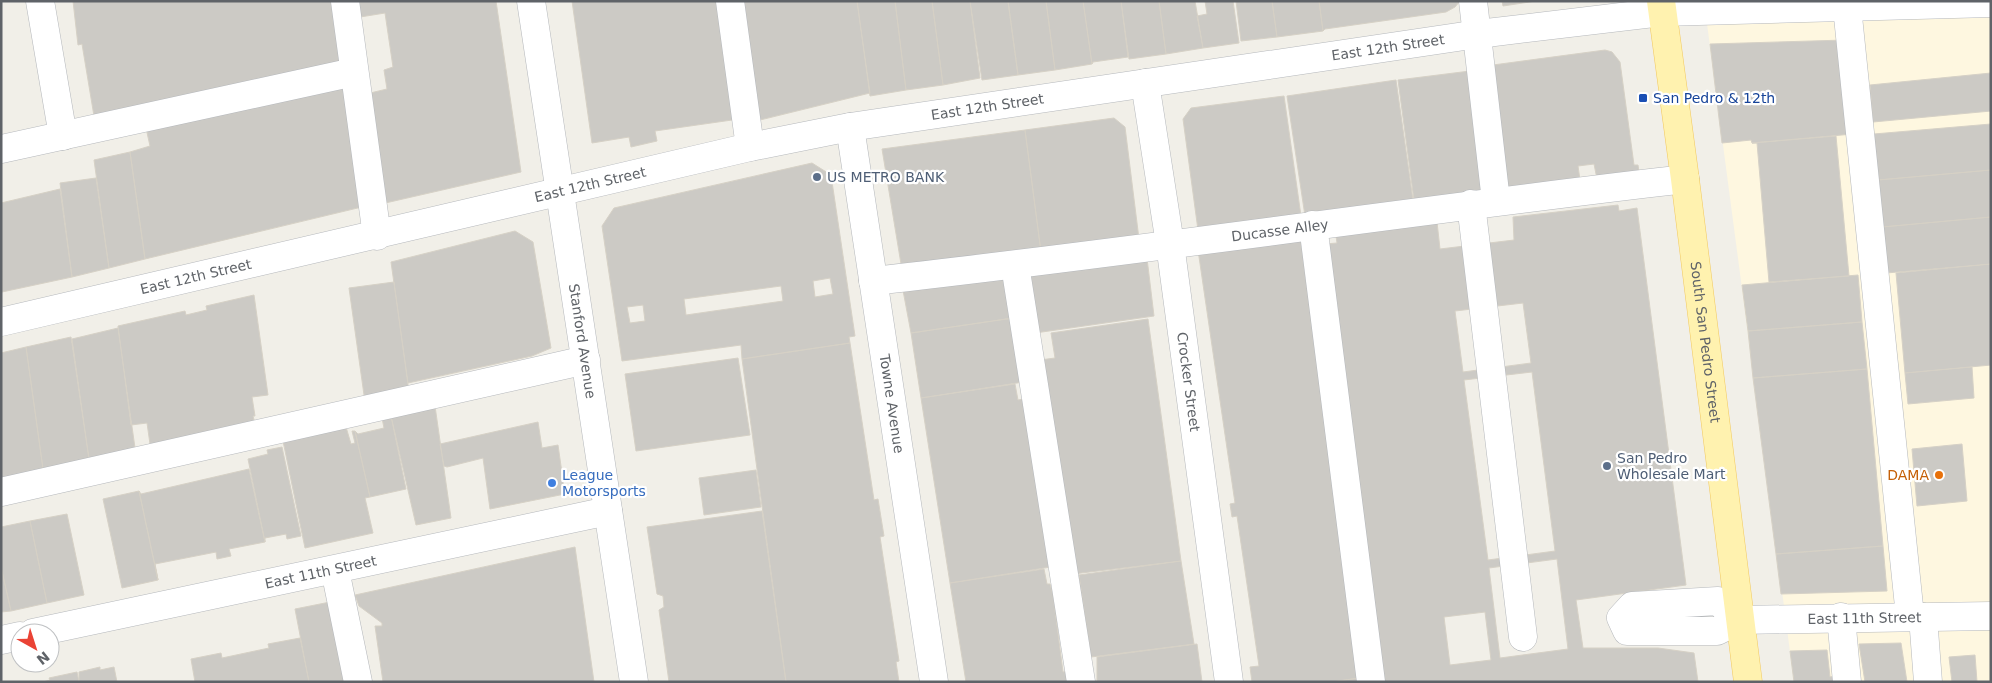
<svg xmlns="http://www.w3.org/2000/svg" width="1992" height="683" viewBox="0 0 1992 683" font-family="'DejaVu Sans',sans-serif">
<rect width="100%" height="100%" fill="#f1efe8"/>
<path fill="#fef7e0" d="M1704 1H1991V682H1794Z"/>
<path fill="#cccac5" stroke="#d6d1c6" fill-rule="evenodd" d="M73 1H336L345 62 94 116 82 44 78 45Z
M352 1H496L521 172 381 204 366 94 387 89 384 70 393 67 385 13 354 18Z
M572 1H722L739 119 655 131 657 141 631 147 629 137 592 143Z
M736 1H857L870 93 752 122Z
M857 1H895L906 90 870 96Z
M895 1H932L943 85 906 90Z
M932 1H970L980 78 943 85Z
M970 1H1008L1018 75 982 80Z
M1008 1H1046L1055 70 1018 75Z
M1046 1H1083L1092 64 1055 70Z
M1083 1H1121L1128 57 1093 62 1092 64Z
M1121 1H1159L1166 54 1129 59Z
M1159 1H1195L1203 48 1166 54Z
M1205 1H1233L1239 43 1203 48 1197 16 1207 14Z
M1236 1H1272L1277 37 1241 41Z
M1272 1H1319L1323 31 1277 37Z
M1319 1H1460L1455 7 1446 12 1325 29 1323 31Z
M1502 1H1536L1503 6Z
M1845 40 1853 134 1752 143 1751 140 1722 143 1710 44Z
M1605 50 1612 52 1620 62 1634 165H1638L1639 172 1597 179 1594 164 1578 166 1580 180 1507 192 1493 65Z
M1470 71 1486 190 1414 200 1398 80Z
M1991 73V111L1873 122 1870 85Z
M1396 80 1413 200 1305 216 1287 96Z
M348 84 366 206 145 259 130 152 150 146 146 128Z
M1284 96 1301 216 1198 230 1183 119 1191 108Z
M1114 118 1125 127 1139 239 1041 252 1025 130Z
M1991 124V170L1878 180 1874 134Z
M1025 130 1041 252 902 270 882 149Z
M1836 136 1849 276 1769 282 1757 143H1752Z
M130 152 145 259 109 268 94 160Z
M812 163 831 175 855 336 849 337 850 343 742 359 741 345 622 361 602 226 614 208ZM830 278 833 294 815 297 813 281ZM781 286 783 301 686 315 684 299ZM643 305 645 321 630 323 627 307Z
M1991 170V217L1882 227 1878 180Z
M96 178 109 268 72 277 60 183Z
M60 189 72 277 2 292 1 203Z
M1618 205 1619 211 1637 208 1686 585 1576 600 1583 648H1658L1694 653 1698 682H1382L1325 244 1337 243 1336 236 1437 222 1440 249 1514 240 1513 217ZM1523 303 1531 363 1463 372 1455 311ZM1532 372 1555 551 1488 560 1464 380ZM1557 559 1568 649 1500 658 1489 568ZM1485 612 1491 660 1450 665 1444 617Z
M1991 217V264L1886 273 1882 227Z
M515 231 533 242 551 348 532 356 408 383 391 262Z
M1300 233 1359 678 1331 682H1252L1250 667 1259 666 1237 516 1232 517 1230 504 1235 503 1198 250Z
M1146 250 1154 316 1035 333 1021 269Z
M1991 264V365L1905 373 1896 273Z
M1013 272 1020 317 911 333 902 285Z
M1858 275 1862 322 1748 331 1742 285Z
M394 282 409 392 365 402 349 288Z
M254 295 268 395 252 397 255 416H253L256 427 151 451 147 423 131 425 118 326 185 311 186 315 207 310 206 306Z
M1020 317 1030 381 921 398 911 333Z
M1148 319 1181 561 1073 574 1040 360 1055 358 1051 333Z
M1862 322 1867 369 1753 378 1748 331Z
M118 328 136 455 90 466 72 339Z
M71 337 90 466 44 476 26 347Z
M850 343 874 500 878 499 884 536 880 537 899 661 896 662 899 682H786L742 359Z
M26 347 44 476 1 482V353Z
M738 358 750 435 636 451 625 374Z
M1972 367 1974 398 1908 404 1905 373Z
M1867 369 1883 546 1776 554 1753 378Z
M1015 384 1018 400 1031 398 1057 566 950 583 921 398Z
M435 406 451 518 416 525 391 416Z
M391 416 406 489 370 497 355 431 358 434 384 428 382 418Z
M538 422 542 448 558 445 565 494 490 509 483 458 447 467 444 466 440 444Z
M346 427 351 444 355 443 352 431H355L370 497 365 498 373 533 305 548 283 441Z
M1962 444 1967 501 1917 506 1912 449Z
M282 447 301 536 287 539 286 534 265 538V542L248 459 268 454 267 450Z
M249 469 265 542 229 549 231 556 217 559 216 552 155 564 158 580 139 491 141 494Z
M756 470 761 507 704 515 699 478Z
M139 491 158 580 122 588 103 499Z
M762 511 786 682H669L659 610 664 607 663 596 657 594 647 527Z
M67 514 84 595 47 603 30 521Z
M30 521 47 603 11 611 1 567V527Z
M1883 546 1887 591 1781 594 1776 554Z
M575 547 594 682H383L375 626H382V623L359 606 355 595Z
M1181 561 1194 644 1091 657 1079 575Z
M1 567 11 611 1 612Z
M1044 569 1047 584H1050L1053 595 1063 672 1073 671 1075 682H966L950 583Z
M330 602 347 682H309L295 609Z
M300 638 309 682H195L191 659 221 653 222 658 269 648 268 644Z
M1901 643 1907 682H1865L1859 644Z
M1197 644 1202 682H1097V657Z
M1827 650 1830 677 1836 676 1837 682H1794L1790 651Z
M1975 655 1977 682H1952L1949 657Z
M100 667V670L114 667 117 682H79V672Z
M77 672 79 682H43L50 680 49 678Z
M1359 678 1360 682H1331Z"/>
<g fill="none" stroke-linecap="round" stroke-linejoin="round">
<defs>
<g id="minor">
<path d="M40 1 63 136"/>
<path d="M345 1 377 236"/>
<path id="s1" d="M531 1 634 682"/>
<path d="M730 1 750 147"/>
<path d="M1473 1 1496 201"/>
<path d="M1847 7 1910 616"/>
<path id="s2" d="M1145 83 1170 244 1229 682"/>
<path id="s3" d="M850 127 934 682"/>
<path d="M1 149 354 72"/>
<path d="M1471 204 1523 637"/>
<path d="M1313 225 1371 682"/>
<path d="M1015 265 1081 682"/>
<path id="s4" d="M873 281C1144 251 1414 210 1685 179"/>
<path id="s5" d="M1 322 750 147 850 127 1478 34 1662 12 1991 3"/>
<path d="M1 492 586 360"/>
<path d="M335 570 358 682"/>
<path d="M1841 617 1847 682"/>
<path d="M1923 617 1928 682"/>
<path id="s6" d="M1739 620 1718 601 1632 606 1621 618 1627 631H1717L1739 620 1991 616"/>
<path id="s7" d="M33 633 608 511"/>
<path d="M1 640 20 636"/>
</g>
<g id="major">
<path id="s8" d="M1661 1 1685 179 1748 682"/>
</g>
</defs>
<use href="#minor" stroke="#b5b8bc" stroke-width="29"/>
<use href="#major" stroke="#f2c960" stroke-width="29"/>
<use href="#minor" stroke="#fff" stroke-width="28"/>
<use href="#major" stroke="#fff2af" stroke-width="28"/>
</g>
<rect fill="#1a4fb4" stroke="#fff" stroke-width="2" x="1638" y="93" width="10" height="10" rx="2.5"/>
<g fill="#5c6f8a" stroke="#fff" stroke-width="2">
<circle cx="817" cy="177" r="5"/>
<circle cx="1607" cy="466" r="5"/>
</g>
<circle fill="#e8710a" stroke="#fff" stroke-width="2" cx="1939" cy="475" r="5"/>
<circle fill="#3f7fe0" stroke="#fff" stroke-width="2" cx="552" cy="483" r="5"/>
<g text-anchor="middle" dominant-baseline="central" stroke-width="4.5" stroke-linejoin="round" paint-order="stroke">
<g font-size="14" fill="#5f6368" stroke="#fff">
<text stroke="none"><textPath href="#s5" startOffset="1415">East 12th Street</textPath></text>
<text stroke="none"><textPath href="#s5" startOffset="1010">East 12th Street</textPath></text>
<text stroke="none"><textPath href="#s5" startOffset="605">East 12th Street</textPath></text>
<text stroke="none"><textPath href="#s4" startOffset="410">Ducasse Alley</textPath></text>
<text stroke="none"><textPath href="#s5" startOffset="200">East 12th Street</textPath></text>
<text stroke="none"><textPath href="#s1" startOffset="344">Stanford Avenue</textPath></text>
<text stroke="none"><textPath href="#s8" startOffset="344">South San Pedro Street</textPath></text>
<text stroke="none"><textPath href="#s2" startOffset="302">Crocker Street</textPath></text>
<text stroke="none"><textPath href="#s3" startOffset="280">Towne Avenue</textPath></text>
<text stroke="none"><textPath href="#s7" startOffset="294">East 11th Street</textPath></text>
<text stroke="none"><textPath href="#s6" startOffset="385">East 11th Street</textPath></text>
</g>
<g font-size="14" fill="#164399" stroke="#fff" text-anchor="start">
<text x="1653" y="98">San Pedro &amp; 12th</text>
</g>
<g font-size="14" fill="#4e5e75" stroke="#fff" text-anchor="start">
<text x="827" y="177">US METRO BANK</text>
<text x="1617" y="458">San Pedro<tspan x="1617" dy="16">Wholesale Mart</tspan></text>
</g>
<g font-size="14" fill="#366cbe" stroke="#fff" text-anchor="start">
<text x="562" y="475">League<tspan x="562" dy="16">Motorsports</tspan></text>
</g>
<g font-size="14" fill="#c56008" stroke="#fff" text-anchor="end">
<text x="1929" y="475">DAMA</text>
</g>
</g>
<rect width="1992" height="683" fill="none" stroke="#5f6368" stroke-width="5"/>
<g transform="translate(35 648) rotate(141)"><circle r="24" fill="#ffffff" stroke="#bfc1c3"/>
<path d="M0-4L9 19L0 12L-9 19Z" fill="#ea4335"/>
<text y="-8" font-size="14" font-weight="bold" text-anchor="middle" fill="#5f6368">N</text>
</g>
</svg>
